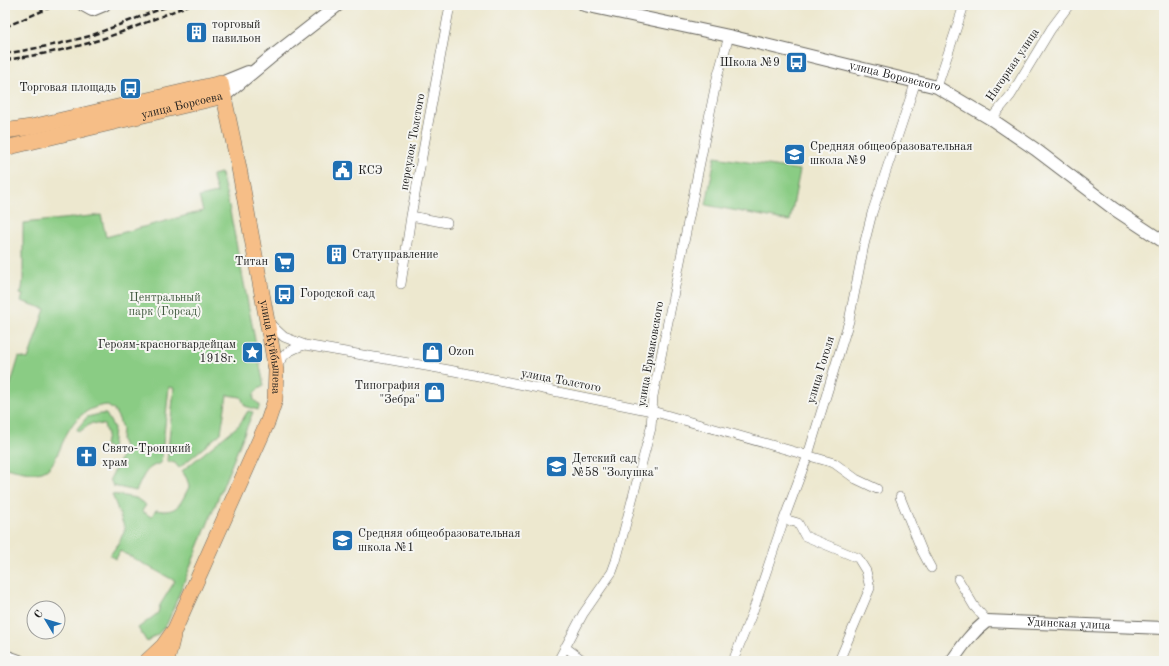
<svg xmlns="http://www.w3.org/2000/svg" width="1169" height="666" viewBox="0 0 1169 666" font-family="'Old Standard TT',serif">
<rect width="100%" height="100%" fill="#f6f6f2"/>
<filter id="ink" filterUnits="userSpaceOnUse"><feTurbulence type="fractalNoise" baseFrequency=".025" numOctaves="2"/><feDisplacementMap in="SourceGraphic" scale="8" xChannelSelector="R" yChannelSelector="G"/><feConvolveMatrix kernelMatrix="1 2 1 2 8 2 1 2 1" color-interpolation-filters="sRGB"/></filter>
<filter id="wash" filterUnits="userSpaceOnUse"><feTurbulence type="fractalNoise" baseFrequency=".012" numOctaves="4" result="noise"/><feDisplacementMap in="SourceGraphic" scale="16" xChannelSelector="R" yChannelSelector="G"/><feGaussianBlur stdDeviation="0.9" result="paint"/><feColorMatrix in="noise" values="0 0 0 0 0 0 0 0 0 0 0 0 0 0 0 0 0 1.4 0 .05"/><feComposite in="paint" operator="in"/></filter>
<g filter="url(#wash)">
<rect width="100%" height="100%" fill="#ede8cf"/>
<path fill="#8acc84" stroke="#537450" d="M715 157 800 170 790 221 706 205Z
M221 173 228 201 264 386C258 389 252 392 254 400L260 405 258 410 245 406 241 397 227 395 221 433 179 468 175 463 167 461 174 388 169 387 161 463C144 468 144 476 136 491L113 486 110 479 125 449 121 440 122 429 119 419 114 410 106 405C58 411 65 465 42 472 31 475 16 470 5 468V403L19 357 28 359 45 309 21 301 23 295 20 294 22 289 23 280V223L101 215 106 237 203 211 199 197 217 193 212 175Z
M248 411 253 412 167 624 159 633 147 642 138 628 158 613 160 605 175 581 120 551 116 559 110 555 119 543 125 529 112 494 136 498 146 505 142 511 151 517 156 510C178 514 180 504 189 487L187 479 182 471 239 425Z
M100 414H106L114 428 112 451 105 445 107 435 104 425 92 423 79 432 77 429 87 417Z"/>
</g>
<g filter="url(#ink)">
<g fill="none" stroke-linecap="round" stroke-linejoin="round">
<defs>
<path id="minor" d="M937 87 964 5
M991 119 1011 95 1051 29 1069 5
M411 216 447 223
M401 284 411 216 450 5
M269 323 284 337 305 345 449 370 652 411 834 463 856 479 877 489
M276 369C283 353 289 350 305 345
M900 497 922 551 931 568
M784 519 798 523 805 536 858 558 866 571 870 588 839 661
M958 579 974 606 987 621
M565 647 584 661
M558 661 583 614 612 572 616 561 651 428 653 396 717 78 729 36
M733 661 753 611 784 519 808 455 849 321 864 245 872 213 916 81"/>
<g id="tertiary">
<path d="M83 5 92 10 104 5"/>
<path id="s1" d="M584 5 729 36 937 87 991 119 1035 149 1114 209 1164 242"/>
<path d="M221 83 248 72"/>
<path d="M224 96 270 58 338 5"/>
<path d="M5 656 19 661"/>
<path id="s2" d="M952 661C963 645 972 632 987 621L1164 628"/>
</g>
<g id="primary">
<path id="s3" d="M5 131 31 127 221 83 239 168 276 370 275 400 268 421 175 629 163 646 147 661"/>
<path id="s4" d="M5 148 224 96"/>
<path d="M167 661 173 636"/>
</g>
</defs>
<use href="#minor" stroke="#65635b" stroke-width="10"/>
<use href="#tertiary" stroke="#65635b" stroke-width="14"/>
<use href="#primary" stroke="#65635b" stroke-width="16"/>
<use href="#minor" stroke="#fff" stroke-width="9"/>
<use href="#tertiary" stroke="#fff" stroke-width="12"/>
<use href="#primary" stroke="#f6be87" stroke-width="15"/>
<path stroke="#1c1c1c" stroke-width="2.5" stroke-dasharray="6 3" stroke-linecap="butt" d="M5 27 56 5
M5 54 58 44 90 36 171 5
M5 60C33 56 61 51 89 43 123 33 156 18 189 5"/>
</g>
</g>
<defs>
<symbol id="building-square" viewBox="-11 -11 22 22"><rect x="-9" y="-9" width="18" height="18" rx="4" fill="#1f6fb2" stroke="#f6f6f2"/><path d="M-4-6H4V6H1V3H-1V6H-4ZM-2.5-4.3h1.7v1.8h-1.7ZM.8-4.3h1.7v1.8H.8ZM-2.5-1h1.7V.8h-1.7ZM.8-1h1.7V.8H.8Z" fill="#fff"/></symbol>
<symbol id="bus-square" viewBox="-11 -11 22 22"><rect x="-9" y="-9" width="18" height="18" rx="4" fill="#1f6fb2" stroke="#f6f6f2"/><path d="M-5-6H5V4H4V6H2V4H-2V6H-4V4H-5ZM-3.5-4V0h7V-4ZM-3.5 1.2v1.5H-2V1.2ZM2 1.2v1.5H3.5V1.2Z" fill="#fff"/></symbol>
<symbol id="school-square" viewBox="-11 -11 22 22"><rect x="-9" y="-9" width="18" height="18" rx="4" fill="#1f6fb2" stroke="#f6f6f2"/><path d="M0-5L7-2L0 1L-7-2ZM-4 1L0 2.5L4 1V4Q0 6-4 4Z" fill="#fff"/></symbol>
<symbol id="civic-square" viewBox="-11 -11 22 22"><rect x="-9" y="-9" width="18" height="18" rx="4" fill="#1f6fb2" stroke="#f6f6f2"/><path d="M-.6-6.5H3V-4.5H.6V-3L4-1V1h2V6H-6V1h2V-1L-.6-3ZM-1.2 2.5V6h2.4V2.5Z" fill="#fff"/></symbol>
<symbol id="supermarket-square" viewBox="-11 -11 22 22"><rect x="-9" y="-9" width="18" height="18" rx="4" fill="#1f6fb2" stroke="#f6f6f2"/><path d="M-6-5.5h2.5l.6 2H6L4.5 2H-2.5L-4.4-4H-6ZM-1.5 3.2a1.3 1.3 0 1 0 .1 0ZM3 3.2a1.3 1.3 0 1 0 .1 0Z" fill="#fff"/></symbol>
<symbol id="sight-square" viewBox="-11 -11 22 22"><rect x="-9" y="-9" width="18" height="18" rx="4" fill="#1f6fb2" stroke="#f6f6f2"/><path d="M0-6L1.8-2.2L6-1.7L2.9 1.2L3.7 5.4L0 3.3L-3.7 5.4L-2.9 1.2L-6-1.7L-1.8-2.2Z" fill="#fff"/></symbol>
<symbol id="shop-square" viewBox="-11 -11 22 22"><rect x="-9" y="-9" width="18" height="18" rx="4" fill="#1f6fb2" stroke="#f6f6f2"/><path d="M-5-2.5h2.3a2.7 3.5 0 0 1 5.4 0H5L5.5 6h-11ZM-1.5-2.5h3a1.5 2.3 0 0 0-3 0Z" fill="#fff"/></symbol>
<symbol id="church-square" viewBox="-11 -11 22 22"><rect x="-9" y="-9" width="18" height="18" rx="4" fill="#1f6fb2" stroke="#f6f6f2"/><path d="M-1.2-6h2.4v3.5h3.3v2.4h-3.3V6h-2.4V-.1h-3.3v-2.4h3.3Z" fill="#fff"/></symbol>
</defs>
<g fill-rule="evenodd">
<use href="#building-square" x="184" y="20" width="25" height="25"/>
<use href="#bus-square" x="784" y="50" width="25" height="25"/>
<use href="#bus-square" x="118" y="76" width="25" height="25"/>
<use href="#school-square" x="782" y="142" width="25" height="25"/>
<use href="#civic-square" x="330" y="158" width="25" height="25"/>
<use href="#building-square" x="324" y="242" width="25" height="25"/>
<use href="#supermarket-square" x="272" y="250" width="25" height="25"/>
<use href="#bus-square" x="272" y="282" width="25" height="25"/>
<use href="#sight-square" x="240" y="340" width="25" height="25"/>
<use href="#shop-square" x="420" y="340" width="25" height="25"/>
<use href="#shop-square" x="422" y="380" width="25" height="25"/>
<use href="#church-square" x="74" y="444" width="25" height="25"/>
<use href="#school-square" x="544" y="454" width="25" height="25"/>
<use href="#school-square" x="330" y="528" width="25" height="25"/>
</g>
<g text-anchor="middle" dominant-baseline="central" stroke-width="4" stroke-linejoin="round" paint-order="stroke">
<g font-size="12" fill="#1c1c1c" stroke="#f6f6f2" text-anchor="start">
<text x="212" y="25">торговый<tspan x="212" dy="14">павильон</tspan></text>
<text x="780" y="63" text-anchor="end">Школа №9</text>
<text x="116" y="88" text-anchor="end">Торговая площадь</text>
<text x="810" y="147">Средняя общеобразовательная<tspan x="810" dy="14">школа №9</tspan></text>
<text x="358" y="171">КСЭ</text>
<text x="352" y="255">Статуправление</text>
<text x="268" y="262" text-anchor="end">Титан</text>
<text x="300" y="294">Городской сад</text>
<text x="236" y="345" text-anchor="end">Героям-красногвардейцам<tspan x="236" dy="14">1918г.</tspan></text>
<text x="448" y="352">Ozon</text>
<text x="420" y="386" text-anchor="end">Типография<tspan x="420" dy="14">"Зебра"</tspan></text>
<text x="102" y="449">Свято-Троицкий<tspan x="102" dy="14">храм</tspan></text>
<text x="572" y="459">Детский сад<tspan x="572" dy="14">№58 "Золушка"</tspan></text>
<text x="358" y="534">Средняя общеобразовательная<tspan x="358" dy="14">школа №1</tspan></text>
</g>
<g font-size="12" fill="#1c1c1c" stroke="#f6f6f2">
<text transform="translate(1013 65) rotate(-56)">Нагорная улица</text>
<text stroke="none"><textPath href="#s1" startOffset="319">улица Воровского</textPath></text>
<text stroke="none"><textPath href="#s4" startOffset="182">улица Борсоева</textPath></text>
<text transform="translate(413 142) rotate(-80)">переулок Толстого</text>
<text stroke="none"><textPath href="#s3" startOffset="490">улица Куйбышева</textPath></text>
<text transform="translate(651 354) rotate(-80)">улица Ермаковского</text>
<text transform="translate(821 370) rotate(-73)">улица Гоголя</text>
<text transform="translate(561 381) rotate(11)">улица Толстого</text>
<text stroke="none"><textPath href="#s2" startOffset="135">Удинская улица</textPath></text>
</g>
<g font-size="12" fill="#425a40" stroke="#f6f6f2">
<text x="165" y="298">Центральный<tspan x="165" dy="14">парк (Горсад)</tspan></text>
</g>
</g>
<rect width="1169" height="666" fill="none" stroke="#f6f6f2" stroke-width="20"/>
<g transform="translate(46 620) rotate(308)"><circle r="19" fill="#f6f6f2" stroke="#9f9f9c"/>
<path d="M0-3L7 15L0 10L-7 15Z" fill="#1f6fb2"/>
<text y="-6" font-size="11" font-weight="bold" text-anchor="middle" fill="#1c1c1c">С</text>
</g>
</svg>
